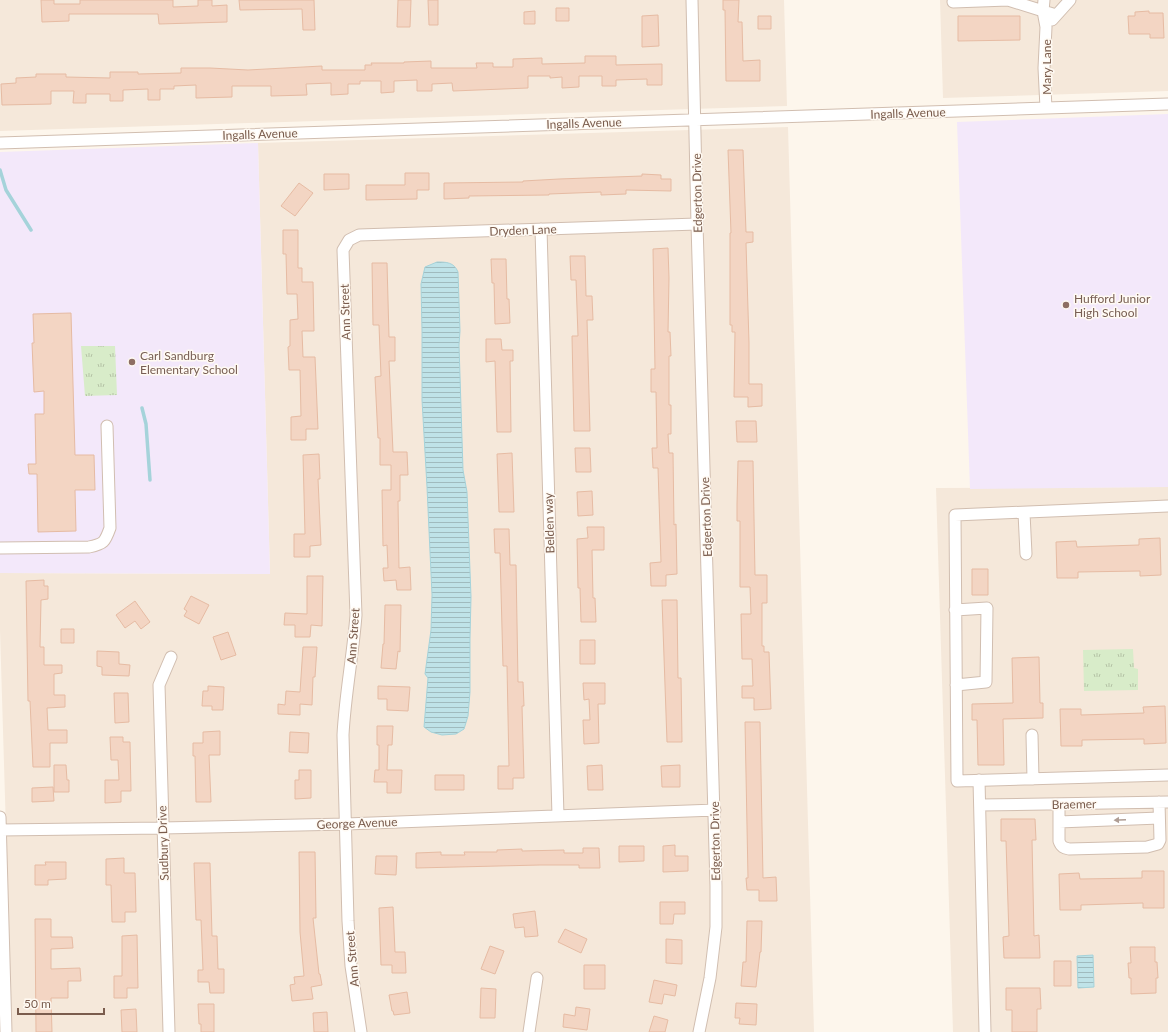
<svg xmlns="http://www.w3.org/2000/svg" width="1168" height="1032" viewBox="0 0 1168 1032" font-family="Lato,sans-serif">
<defs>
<pattern id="park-tufts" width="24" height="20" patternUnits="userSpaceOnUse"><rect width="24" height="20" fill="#d8ecc9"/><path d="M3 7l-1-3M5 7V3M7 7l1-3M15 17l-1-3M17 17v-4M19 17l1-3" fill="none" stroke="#b4c2a5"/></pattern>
<pattern id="water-rules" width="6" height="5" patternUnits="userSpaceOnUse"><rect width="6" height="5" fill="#bfe3e8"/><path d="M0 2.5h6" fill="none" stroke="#a0bbbe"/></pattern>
</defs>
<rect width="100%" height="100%" fill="#fdf6ec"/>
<path fill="#f5e8da" d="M0 0H784L787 106 0 131Z
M940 0H1168V91L943 98Z
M788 127 814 1032H12L0 630V573L270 574 258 143Z
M1168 487V1032H953L936 488Z"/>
<path fill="#f3e8fa" d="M1168 114V487L970 489 957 122Z
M258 143 270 574 0 573V152Z"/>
<path fill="url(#park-tufts)" d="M81 346H115L117 395 85 396Z
M1133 649 1134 668 1138 669V690L1084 691 1083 650Z"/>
<path fill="url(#water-rules)" stroke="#a5d3da" d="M437 262C446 262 454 262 458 272L460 331 459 345 463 470 467 492 471 597 470 638V692L468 716 464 729 456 734 442 735 431 732 424 727 428 678 425 674 431 630 432 595 427 487 422 400V331L421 284 425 267Z
M1093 955 1094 987 1078 988 1077 956Z"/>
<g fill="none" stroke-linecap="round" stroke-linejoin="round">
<path stroke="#a5d3da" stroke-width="3.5" d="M0 170 6 190 31 230
M142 408 146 424 150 480"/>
</g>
<path fill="#f3d5c3" stroke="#e6bba3" d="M41 0H54V4H80V0H173V7L198 6V0H212V6L227 5V22L159 24 158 14H69V21L42 22Z
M239 0H314L315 30H303L302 9 240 10Z
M398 0H411L410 27H397Z
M428 0H438V25H429Z
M723 0H739L738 22H742L743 61 760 60V81H726L725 10H723Z
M556 8H569V21H556Z
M535 11V24H524V12Z
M1149 11V13H1163L1164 38H1150V34H1129L1128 16H1135V12Z
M658 15 659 46 642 47V16Z
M758 16H771V29H758Z
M958 16H1020V40L958 41Z
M585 56H616V65L662 64V85H647V79L616 80V86H602V76H579V87L562 88V77L550 78V76H528V88L453 91 452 83 432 84V91H417V80L394 81V92L381 93V81H360V84H348V94L331 95V83L306 84 307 95 271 96V86H232V97L196 98V85L174 86V89H160V100H148V89L123 90V101H110V94H86V103H73L74 91H51V104L2 105 1 84 16 83V78L36 77V74H66V77L110 78V72H138V74L181 73V68H210L248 70 322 66V70H365V65H372L371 63H404V62L431 61V68H477L476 63H493V67H513V59L542 58V64L585 63Z
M728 150H743L746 232H753V242L746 243 749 343V384H762V406L748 407V397H734L735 332H732V325H730V233H731Z
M405 173H429V190H417V199L366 200V185H405Z
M324 174H349V189L324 190Z
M642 174 661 175V179H671V191L626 190V194L601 195V192L549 194V195L469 196V198L444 199V183L523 182V181L559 179 642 176Z
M299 183 313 193 295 216 281 206Z
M283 230H298V268H302V282H313L314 331H302L303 357H315L318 429H306V440H291V417L301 416 300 370H289L288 347 290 346V320L298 319 297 294H287L286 254H283Z
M668 248 669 278 668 332H670L671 356H669V405H671V434H668L669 453H673L674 525 676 524 677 574 666 575V586H651L650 563 661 562 658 468H653L652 448H657L656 392H651V369H655L653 249Z
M570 256H585L586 296H592L593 320H587L590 431H574L572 336H578L576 280H571Z
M491 259H506L507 299H509L510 323 495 324 494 283H492Z
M372 263H387L389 337H395V361H389L393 452H407L408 475H400V501H398L399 568 410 567 411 590H397L396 580 384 581 383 568H388L387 545 383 546 382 490H391V465H380V438H378L375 377 381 376 379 325H373Z
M71 313 75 455H94L95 490H75L76 531 38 532 37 474H29L28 464H36L35 414H44V391L34 392 32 343H34L33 314Z
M486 339H501L502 350H513V361H510L511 432H497L495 361 486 362Z
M736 421H756L757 442H737Z
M575 448H590L591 472H576Z
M512 453 514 512H499L497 454Z
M319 454 320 479H318L321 545 310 546V557H294V534H305L303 455Z
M738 461H753L755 575H767V603H762V646H764V652H769L771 709 754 710V698H742V686H753L752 659H742L741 614H751L750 587H740V521H737V504Z
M592 491 593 515 578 516 577 492Z
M587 527H604V550H592L593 598H595L596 622H581L580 588H578L577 539 588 538Z
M494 529H509L510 565H516L518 682H523L524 706H522L524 778H513V789H498V766H509L507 666H503L500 553H495Z
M1160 538 1161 575 1140 576V571L1078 572V578H1057L1056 542 1076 541 1077 547 1139 545V539Z
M972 569H988V595H972Z
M307 576H323L322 626 311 625 310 637H295V625H284L285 613 307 614Z
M44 580V586H48V599L41 600 40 647H44V665H62V673L54 674V695H65V707L47 708 48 730H67V743H50V767H33L30 701H28L26 581Z
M191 596 209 605 199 624 184 616 187 611 184 609Z
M662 600H677L678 678H681L682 742H667Z
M135 601 150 622 141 629 135 621 125 628 116 615Z
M385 605H401L400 652 398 651 396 669 381 668 383 644H384Z
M61 629H74V643H61Z
M228 632 236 655 221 660 213 637Z
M580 640H595V664H580Z
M303 647H317L315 677H313L312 705 300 704V715L278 714V704L285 705 286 691 300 692Z
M97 651 119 652V664L130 665 129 676 102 675V667L97 666Z
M1039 657 1040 703H1043V718L1003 719 1004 765H978L977 720H972V704L1013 703 1012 658Z
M583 683H605V704H598L599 743 584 744 583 720H590L589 699 584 700Z
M208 686 224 687 223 710H212V706H202L203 691H208Z
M378 686 410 687 408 711 387 710V699H378Z
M114 693H128L129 722 115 723Z
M1165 706 1166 743 1144 744V739L1082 740V746H1061L1060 709H1081V715L1144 713 1143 707Z
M745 722H760L763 878 776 877 777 901H759V890H747L746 878H748Z
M377 726H393L392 745H388L387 770H402L401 793H387V782H374L375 770H379V745H377Z
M220 731V755H209L211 802H196L195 756H193V743H203V732Z
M290 732 309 733 308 753 289 752Z
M110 737H123V742H130L131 791H121V802L105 803V780H119L118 760H111Z
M54 765H66L67 780H69V792H54Z
M602 765 603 790H588L587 766Z
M680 765V787H662L661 766Z
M299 770H311V798L295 799V780H299Z
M435 775H464V790H435Z
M53 787 54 801 32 802V788Z
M1001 819H1035L1036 840H1032L1034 936 1039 935 1040 958H1004L1003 937 1009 936 1006 841H1001Z
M675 845V856H688V871L663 872V846Z
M619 846H644V861L619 862Z
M583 848H599L600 868H579V865H540L416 868V853L441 852V855H465L464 852H497V850L522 849V851L564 850V853H583Z
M299 852H315L316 918H313L319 974H320L322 985 311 987 313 999 292 1001 290 985 295 984 294 977 304 976 300 932Z
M376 856H397L396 875 375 874Z
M124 858V873H135L136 912H125V922H112L111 885H106V859Z
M45 862H66V879L48 880V885H35V865H46Z
M194 863H210L212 936H217L218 969H224V993H210L209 982H198V970H203L201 920H196Z
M1142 871H1164V908H1143V903L1081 905V910H1060L1059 874 1079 873 1080 879 1142 878Z
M660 902H685V914H674L673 924H660Z
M393 907 395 952H405L406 973H392V965H381L379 908Z
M535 911 538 936 525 937 524 927 515 928 513 914Z
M35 919H51V937H72L73 948 51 949V969L80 968 81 981H68V998H51L52 1032H36Z
M747 921H762L761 952H760L756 987 741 986 743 962H746Z
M565 929 587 939 581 953 558 942Z
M137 935 138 988H127V998H114V976H122V936Z
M666 939 682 940V964L666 963Z
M490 946 504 951 495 974 481 969Z
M1130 947H1155V962H1157L1158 978H1156V993L1131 994V978H1129L1128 963H1131Z
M1054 961H1071V986H1054Z
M584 965H605V989H584Z
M654 980 677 985 675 996 664 994 662 1004 649 1002Z
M481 988 496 989 495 1018H480Z
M1006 988H1040L1041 1009H1037V1032H1012V1010H1006Z
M407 992 410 1013 394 1015 393 1011H392L389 995Z
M736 1003 757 1004 756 1025 739 1024 740 1018H735Z
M198 1004H214V1032H201V1024H199Z
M576 1007 590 1009 587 1030 563 1027 564 1014 575 1016Z
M136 1009 137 1032H122L121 1010Z
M327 1012 328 1032H314L313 1013Z
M654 1016 668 1020 665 1032H649Z"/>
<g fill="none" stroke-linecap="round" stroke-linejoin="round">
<defs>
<path id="minor" d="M692 0 697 224 716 886V927L710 978 699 1032
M1044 0 1043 11 1046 27 1044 68 1046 108
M953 2 1008 0 1056 15
M1052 20 1070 0
M0 143 1168 104
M541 229 558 816
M1168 506 955 515 957 781 1168 775
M1024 513 1026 554
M0 548 89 547C104 544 105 542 110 528L107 426
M955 610 987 608 986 682 956 685
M1032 735 1033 779
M979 780 985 1032
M1059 804V841C1061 847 1064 848 1069 849L1147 847 1158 844 1160 840 1159 802
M980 805 1168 802
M0 817 6 1032
M1059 822 1159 818
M0 830 162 828 346 824 715 810
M169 1032 159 685 171 657
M361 1032 351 966 348 921 343 735C345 695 353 655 356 615L343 250 349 240 359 235 697 224
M529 1032 537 978"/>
</defs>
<use href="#minor" stroke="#d1beb0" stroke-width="13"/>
<use href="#minor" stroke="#fff" stroke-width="11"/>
</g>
<defs><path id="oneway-solid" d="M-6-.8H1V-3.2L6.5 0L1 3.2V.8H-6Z"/></defs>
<use fill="#af9d94" href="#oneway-solid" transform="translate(1120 820) rotate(178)"/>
<g fill="#8d6e63" stroke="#fffaf3" stroke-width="1.5">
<circle cx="1066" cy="305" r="4"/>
<circle cx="132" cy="362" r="4"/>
</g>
<g text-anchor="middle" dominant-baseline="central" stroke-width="3" stroke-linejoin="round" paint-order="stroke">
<g font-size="12" fill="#7a5c4d" stroke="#fffaf3">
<text transform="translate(1046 67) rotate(-90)">Mary Lane</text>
<text transform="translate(908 113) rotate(-2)">Ingalls Avenue</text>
<text transform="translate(584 123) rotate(-2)">Ingalls Avenue</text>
<text transform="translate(260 134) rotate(-2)">Ingalls Avenue</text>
<text transform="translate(697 193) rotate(-91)">Edgerton Drive</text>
<text transform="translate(523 230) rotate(-2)">Dryden Lane</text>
<text transform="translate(345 312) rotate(-92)">Ann Street</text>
<text transform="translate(706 517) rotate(-92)">Edgerton Drive</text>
<text transform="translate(549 523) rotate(-92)">Belden way</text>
<text transform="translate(353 636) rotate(-86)">Ann Street</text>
<text transform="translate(1074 804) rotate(-1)">Braemer</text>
<text transform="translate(357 823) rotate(-2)">George Avenue</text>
<text transform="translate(715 841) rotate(-91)">Edgerton Drive</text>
<text transform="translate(163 843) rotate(-92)">Sudbury Drive</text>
<text transform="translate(352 959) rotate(-95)">Ann Street</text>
</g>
<g font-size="12" fill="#785e54" stroke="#fffaf3" text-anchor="start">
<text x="1074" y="298">Hufford Junior<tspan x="1074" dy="14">High School</tspan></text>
<text x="140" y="355">Carl Sandburg<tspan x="140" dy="14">Elementary School</tspan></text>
</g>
</g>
<path d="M18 1008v6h86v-6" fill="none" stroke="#7a5c4d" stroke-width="2"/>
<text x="24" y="1008" font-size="12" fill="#7a5c4d" stroke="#fffaf3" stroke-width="3" paint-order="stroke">50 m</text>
</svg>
